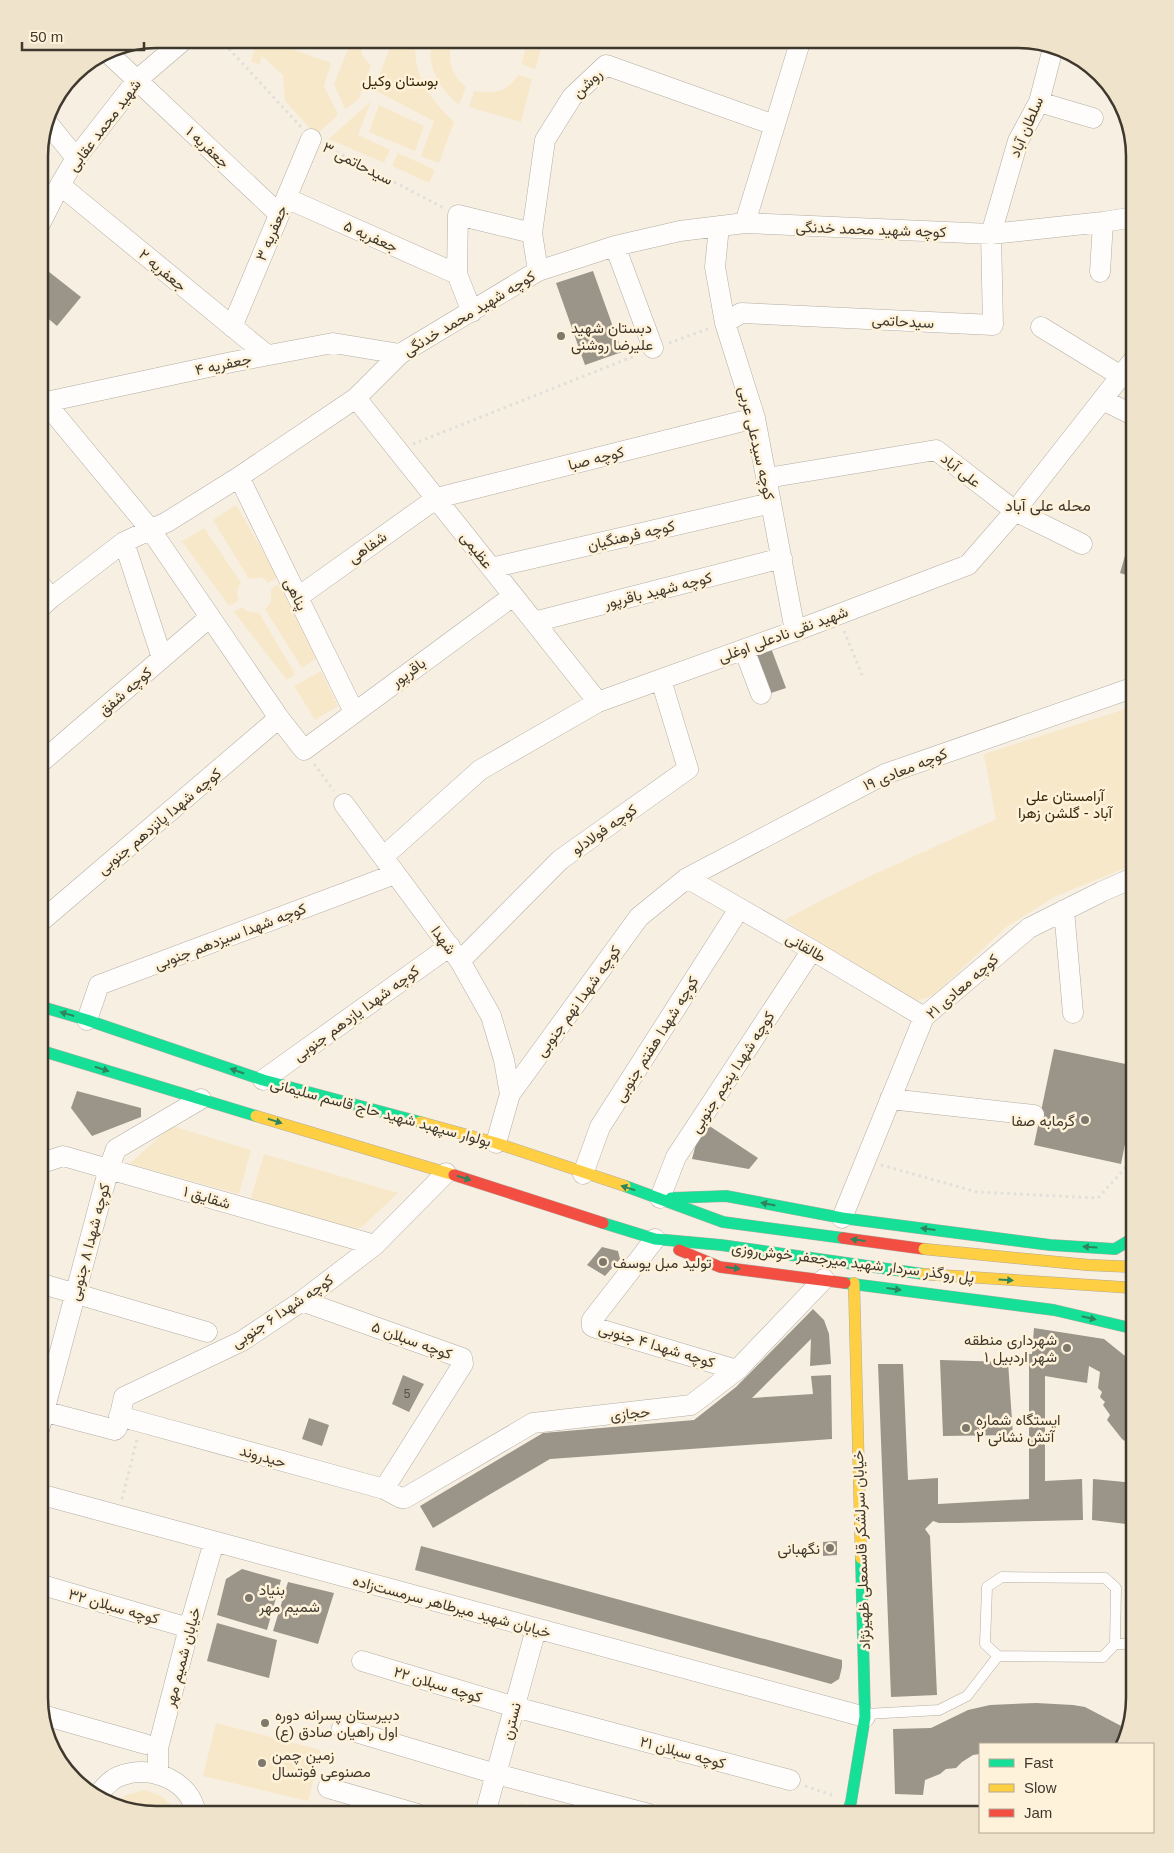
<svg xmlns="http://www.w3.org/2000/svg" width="1174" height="1853" viewBox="0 0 1174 1853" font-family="Arial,Vazirmatn,sans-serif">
<rect width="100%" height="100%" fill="#f7efe2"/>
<path fill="#f8e8ca" d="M258 39H265L331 63 324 86 338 115 316 135 285 101 283 75 262 56 259 65 251 61Z
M352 39H361L362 55 371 66 359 99 345 109 334 84Z
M393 39H416C411 74 430 99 454 122L439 163 421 156 434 121 374 90Z
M433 39H452C448 60 449 73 466 87L459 105C440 89 424 64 433 39Z
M521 39H544L535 70 522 64 525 50Z
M518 75 532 79 521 122 469 107 474 91C494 94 506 93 518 75Z
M371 101 358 135 390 150 384 163 329 139Z
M379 105 424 126 415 151 369 132Z
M398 153 435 170 429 183 392 166Z
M236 505 278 577 268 583 262 577 249 579 213 520Z
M204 528 241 583C237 589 236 593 239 600L229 606 182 541Z
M281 582 317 658 302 668 265 609 271 602V589Z
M242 607 246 611 259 613 295 674 287 680 234 612Z
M321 671 338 706 315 720 294 686Z
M1135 706V864L1054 897 1005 928 934 995 914 1002 784 920 855 883 996 819 984 754Z
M172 1126 251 1150 239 1194 129 1164Z
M264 1154 398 1193 363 1226 355 1230 348 1228 251 1198Z
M216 1723 321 1750 308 1801 203 1776Z
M144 1790C159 1793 170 1800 175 1814H148L116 1803 126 1795Z
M520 1803 563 1814H517Z"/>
<path fill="#9a9489" d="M39 264 81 297 57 326 39 311Z
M593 271 622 352 585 365 556 283Z
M1131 535 1135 536V578L1120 573Z
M771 648 786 688 765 695 755 655Z
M1054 1049 1135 1066V1094L1121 1164 1034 1145Z
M77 1091 141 1108V1117L92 1136 71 1108Z
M708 1125 758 1158 749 1169 692 1159 696 1144Z
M602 1247 618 1251 620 1259 605 1276 587 1265Z
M813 1309 824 1320 829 1334 831 1364 810 1366 811 1339 752 1398 813 1394 811 1376 831 1375 832 1439 550 1459 433 1528 420 1506 543 1433 694 1420 736 1387Z
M1034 1328 1104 1339 1135 1364V1448L1122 1439 1107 1420 1110 1415 1103 1405 1105 1402 1100 1397 1102 1392 1098 1388 1100 1372 1089 1366 1087 1383 1045 1376V1481L1082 1479 1083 1520 957 1523H939L933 1521 925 1529 930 1536 937 1695 891 1697 878 1364H903L908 1480 938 1478V1504L1029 1499V1354H1032Z
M940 1360 1008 1362 1013 1435 943 1436Z
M403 1375 424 1384 409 1412 392 1404Z
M309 1418 329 1425 322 1446 302 1439Z
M1093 1479 1135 1483V1525L1092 1520Z
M837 1541V1555L823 1556V1542Z
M421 1546 842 1660V1667L839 1679 831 1684 415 1570Z
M242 1569 281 1580 267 1630 217 1615 226 1579Z
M288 1582 334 1593 318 1644 273 1631Z
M217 1623 277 1640 269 1678 207 1661Z
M1036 1703 1073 1705 1085 1707 1127 1729 1123 1744H980V1754L973 1755 962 1762 956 1768 946 1769 940 1774 925 1780 923 1795 895 1794 893 1729 931 1728 968 1710 990 1705Z"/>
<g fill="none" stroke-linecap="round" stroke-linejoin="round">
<defs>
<path id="lane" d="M1002 1577 1105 1578 1116 1588 1115 1644 1103 1657 998 1656 985 1644 987 1587Z
M1115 1644H1135
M866 1714 939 1710 967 1696 998 1656"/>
<path id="street" d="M106 51 279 214
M1039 102 1093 118
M46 121 76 158
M60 185 267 355
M286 198 457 274
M745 223 801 39
M39 226 60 185 76 158 137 80 185 39
M719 226 715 267 725 323 755 418 795 631
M615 246 653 348
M538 271 532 233 545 140 572 97 606 65 774 125
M1100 272 1103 222
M472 312 457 274 458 215 532 233
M725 323 741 313 993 325 991 234 1018 141 1039 102 1053 48
M232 327 311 139
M1041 327 1121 376
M39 395 150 529 279 718 304 750 513 596
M356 398 598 702
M1103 400 1135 416
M46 402 232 362 333 343 400 354
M239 477 354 712
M767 478 936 450 1015 511 1082 544
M124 542 162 658
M491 568 771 503
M39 583 51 598
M298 597 437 498 755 418
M39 609 51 598 124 542 167 522 239 477 356 398 400 354 538 271 615 246 680 231 745 223 991 234 1103 222 1135 217
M534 622 782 558
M744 649 761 694
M39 764 210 617
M344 804 460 961 491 1016 504 1060 510 1094
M383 857 480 770 598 702 795 631 968 565 1015 511 1135 358
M687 878 812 950 924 1017
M1064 910 1073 1013
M39 923 279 718
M460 961 560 860 688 769 661 680
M87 1020 99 985 395 874
M263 1080 450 946
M890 1099 1034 1115
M496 1143 510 1094 639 917 687 878 885 774 1135 687
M39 1164 63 1156 375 1245
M583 1174 600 1127 739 909
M660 1198 676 1157 812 950
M842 1218 924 1017 1029 928 1101 892 1135 877
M655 1239 592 1320V1326L596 1328 737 1370
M39 1283 207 1332
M302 1301 462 1358 463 1364 384 1489
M39 1410 115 1430 117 1428 124 1397 242 1341 302 1301 375 1245 446 1173
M119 1416 384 1489 401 1498H405L533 1423 691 1405 737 1370 824 1279
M39 1430 109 1168 116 1149 201 1099
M39 1494 865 1717
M39 1584 189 1628
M362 1661 515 1707 790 1780
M43 1715 145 1744
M342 1728 496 1774 649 1814
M158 1773V1748L189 1628 214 1542
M328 1788 418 1814
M96 1797C104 1788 111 1778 123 1775 152 1765 191 1781 196 1814
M485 1814 536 1629"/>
<path id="fast" d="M39 1006 87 1020 263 1080 420 1122
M39 1050 256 1116
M625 1186 723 1222 843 1238
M671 1198 726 1196 842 1218 1050 1245 1115 1249 1135 1237
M603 1223 655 1239 721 1245 923 1274
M845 1283 1054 1310 1135 1329
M847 1814 851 1802 865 1717 861 1558"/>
<path id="slow" d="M256 1116 454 1175
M420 1122 496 1143 625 1186
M854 1283 861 1558"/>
<path id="jam" d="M454 1175 603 1223
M843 1238 924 1249
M679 1250 720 1267 845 1283"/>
</defs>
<use href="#lane" stroke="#b3ada2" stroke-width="11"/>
<use href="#street" stroke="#b3ada2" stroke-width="21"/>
<use href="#fast" stroke="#b3ada2" stroke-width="12"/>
<use href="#slow" stroke="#b3ada2" stroke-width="12"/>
<use href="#jam" stroke="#b3ada2" stroke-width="12"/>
<path stroke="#e1dfda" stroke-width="3" stroke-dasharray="2.5 4" stroke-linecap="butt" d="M220 39 301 127
M325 146 444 208
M669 343 710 328
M413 444 637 355
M844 631 862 675
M314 764 334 791
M881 1165 977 1192 1098 1198 1135 1157
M122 1499 137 1439
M805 1786 832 1795"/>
<use href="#lane" stroke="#fefdfb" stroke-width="10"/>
<use href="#street" stroke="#fefdfb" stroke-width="20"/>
<use href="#fast" stroke="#16e098" stroke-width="11"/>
<use href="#slow" stroke="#ffcf43" stroke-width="11"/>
<use href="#jam" stroke="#f24e42" stroke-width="11"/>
<defs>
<path id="slow-bridge" d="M924 1249 1088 1265 1135 1267
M923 1274 1135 1288"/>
</defs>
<use href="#slow-bridge" stroke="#b2a996" stroke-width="12" stroke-linecap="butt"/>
<use href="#slow-bridge" stroke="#ffcf43" stroke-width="11"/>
</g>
<defs><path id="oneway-solid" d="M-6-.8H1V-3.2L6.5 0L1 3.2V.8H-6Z" transform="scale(1.25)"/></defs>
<g fill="#2d845d">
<use href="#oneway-solid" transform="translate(67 1014) rotate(-164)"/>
<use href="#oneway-solid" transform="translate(102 1069) rotate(17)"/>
<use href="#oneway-solid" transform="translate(237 1071) rotate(-161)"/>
<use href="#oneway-solid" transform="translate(275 1121) rotate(17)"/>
<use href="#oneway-solid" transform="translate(464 1178) rotate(18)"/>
<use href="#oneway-solid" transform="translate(628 1188) rotate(-162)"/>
<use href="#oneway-solid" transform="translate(768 1204) rotate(-169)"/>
<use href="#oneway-solid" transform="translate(928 1229) rotate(-173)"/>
<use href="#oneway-solid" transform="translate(858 1240) rotate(-173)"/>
<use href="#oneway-solid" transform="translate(1090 1247) rotate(-177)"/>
<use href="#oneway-solid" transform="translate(733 1268) rotate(7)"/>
<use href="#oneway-solid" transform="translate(1006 1280) rotate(4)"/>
<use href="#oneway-solid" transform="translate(894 1289) rotate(8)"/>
<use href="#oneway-solid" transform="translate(1089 1318) rotate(13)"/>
</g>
<g fill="#7f786c" stroke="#fff2da" stroke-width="2">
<circle cx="561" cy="336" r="5"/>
<circle cx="1085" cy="1120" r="5"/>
<circle cx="603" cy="1262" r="5"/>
<circle cx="1067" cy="1348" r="5"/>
<circle cx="966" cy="1428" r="5"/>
<circle cx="830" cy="1548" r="5"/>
<circle cx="249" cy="1598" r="5"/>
<circle cx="265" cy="1723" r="5"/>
<circle cx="262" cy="1763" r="5"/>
</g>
<g text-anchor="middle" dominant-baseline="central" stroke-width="5" stroke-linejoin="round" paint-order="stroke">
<g font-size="12" fill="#564f44">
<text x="407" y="1394">5</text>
</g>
<g font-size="15" fill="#372808" stroke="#fff2da">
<text x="400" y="80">بوستان وکیل</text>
<text x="1065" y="795">آرامستان علی<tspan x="1065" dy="17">آباد - گلشن زهرا</tspan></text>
</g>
<g font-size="15" fill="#3f382d" stroke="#fff2da">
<text transform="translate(587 83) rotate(-44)">روشن</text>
<text transform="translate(104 125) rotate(-53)">شهید محمد عقابی</text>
<text transform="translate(1026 127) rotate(-67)">سلطان آباد</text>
<text transform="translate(208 147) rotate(43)">جعفریه ۱</text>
<text transform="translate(358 163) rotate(27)">سیدحاتمی ۳</text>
<text transform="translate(871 229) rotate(2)">کوچه شهید محمد خدنگی</text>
<text transform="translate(271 233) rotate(-67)">جعفریه ۳</text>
<text transform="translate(371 236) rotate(24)">جعفریه ۵</text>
<text transform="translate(163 270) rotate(40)">جعفریه ۲</text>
<text transform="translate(469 313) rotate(-31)">کوچه شهید محمد خدنگی</text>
<text transform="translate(903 321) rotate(3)">سیدحاتمی</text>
<text transform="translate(223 364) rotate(-12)">جعفریه ۴</text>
<text transform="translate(757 443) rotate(77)">کوچه سیدعلی عربی</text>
<text transform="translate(596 458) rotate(-14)">کوچه صبا</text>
<text transform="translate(961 470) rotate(38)">علی آباد</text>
<text transform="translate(631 535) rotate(-13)">کوچه فرهنگیان</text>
<text transform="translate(367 547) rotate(-35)">شفاهی</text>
<text transform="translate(477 550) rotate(52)">عظیمی</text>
<text transform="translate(658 590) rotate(-14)">کوچه شهید باقرپور</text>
<text transform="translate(296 594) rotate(64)">پناهی</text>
<text transform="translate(783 634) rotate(-20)">شهید نقی نادعلی اوغلی</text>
<text transform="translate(408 672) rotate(-36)">باقرپور</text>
<text transform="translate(125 691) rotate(-41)">کوچه شفق</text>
<text transform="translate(905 769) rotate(-22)">کوچه معادی ۱۹</text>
<text transform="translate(159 821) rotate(-40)">کوچه شهدا پانزدهم جنوبی</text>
<text transform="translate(604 829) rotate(-35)">کوچه فولادلو</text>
<text transform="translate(230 936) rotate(-21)">کوچه شهدا سیزدهم جنوبی</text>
<text transform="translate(444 940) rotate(54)">شهدا</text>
<text transform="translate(806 947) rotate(30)">طالقانی</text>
<text transform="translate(962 986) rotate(-41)">کوچه معادی ۲۱</text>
<text transform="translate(578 1001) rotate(-54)">کوچه شهدا نهم جنوبی</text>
<text transform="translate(356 1013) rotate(-36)">کوچه شهدا یازدهم جنوبی</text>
<text transform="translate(656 1039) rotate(-58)">کوچه شهدا هفتم جنوبی</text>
<text transform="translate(732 1072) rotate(-57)">کوچه شهدا پنجم جنوبی</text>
<text transform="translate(381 1112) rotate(15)">بولوار سپهبد شهید حاج قاسم سلیمانی</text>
<text transform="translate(207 1197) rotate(16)">شقایق ۱</text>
<text transform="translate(89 1242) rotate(-75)">کوچه شهدا ۸ جنوبی</text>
<text transform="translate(853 1262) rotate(7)">پل روگذر سردار شهید میرجعفر خوش‌روزی</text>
<text transform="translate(282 1311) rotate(-34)">کوچه شهدا ۶ جنوبی</text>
<text transform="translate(412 1340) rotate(20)">کوچه سبلان ۵</text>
<text transform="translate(657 1345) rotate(17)">کوچه شهدا ۴ جنوبی</text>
<text transform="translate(630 1413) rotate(-6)">حجازی</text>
<text transform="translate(263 1456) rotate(16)">حیدروند</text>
<text transform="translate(861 1550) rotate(-92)">خیابان سرلشکر قاسمعلی ظهیرنژاد</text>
<text transform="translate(114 1606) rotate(16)">کوچه سبلان ۳۲</text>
<text transform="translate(452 1606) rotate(15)">خیابان شهید میرطاهر سرمست‌زاده</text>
<text transform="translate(182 1657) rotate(-75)">خیابان شمیم مهر</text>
<text transform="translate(438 1684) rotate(17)">کوچه سبلان ۲۲</text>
<text transform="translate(511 1721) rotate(-75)">نسترن</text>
<text transform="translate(683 1752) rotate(15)">کوچه سبلان ۲۱</text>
</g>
<g font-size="15" fill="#3f382d" stroke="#fff2da" text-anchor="start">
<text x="571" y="327">دبستان شهید<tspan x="571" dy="17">علیرضا روشنی</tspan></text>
<text x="1075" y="1120" text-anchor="end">گرمابه صفا</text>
<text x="613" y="1262">تولید مبل یوسف</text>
<text x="1057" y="1339" text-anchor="end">شهرداری منطقه<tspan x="1057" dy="17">۱ شهر اردبیل</tspan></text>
<text x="976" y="1419">ایستگاه شماره<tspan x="976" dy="17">۲ آتش نشانی</tspan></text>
<text x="820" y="1548" text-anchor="end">نگهبانی</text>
<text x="259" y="1589">بنیاد<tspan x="259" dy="17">شمیم مهر</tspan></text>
<text x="275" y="1714">دبیرستان پسرانه دوره<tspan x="275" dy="17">اول راهیان صادق (ع)</tspan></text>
<text x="272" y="1754">زمین چمن<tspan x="272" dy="17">مصنوعی فوتسال</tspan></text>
</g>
<g font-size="16" fill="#3f382d" stroke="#fff2da">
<text x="1048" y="505">محله علی آباد</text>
</g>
</g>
<path d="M0 0H1174V1853H0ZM156 48H1018A108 108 0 0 1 1126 156V1698A108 108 0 0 1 1018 1806H156A108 108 0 0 1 48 1698V156A108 108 0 0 1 156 48Z" fill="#f0e3cc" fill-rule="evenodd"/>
<path fill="none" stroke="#3f382d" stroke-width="2.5" d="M156 48H1018A108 108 0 0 1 1126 156V1698A108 108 0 0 1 1018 1806H156A108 108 0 0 1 48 1698V156A108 108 0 0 1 156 48Z"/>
<rect x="979" y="1743" width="175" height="90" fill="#fff2da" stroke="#b2a895"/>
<rect x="989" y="1759" width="25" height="8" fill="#16e098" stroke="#b2a895"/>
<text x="1024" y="1768" font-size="15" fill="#3f382d">Fast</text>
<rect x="989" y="1784" width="25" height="8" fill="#ffcf43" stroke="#b2a895"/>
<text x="1024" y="1793" font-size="15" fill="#3f382d">Slow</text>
<rect x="989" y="1809" width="25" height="8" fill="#f24e42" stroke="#b2a895"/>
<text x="1024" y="1818" font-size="15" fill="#3f382d">Jam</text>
<path d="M22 42v8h122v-8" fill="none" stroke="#3f382d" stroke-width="2.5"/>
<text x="30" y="42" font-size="15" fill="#3f382d" stroke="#fff2da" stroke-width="4" paint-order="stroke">50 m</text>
</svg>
